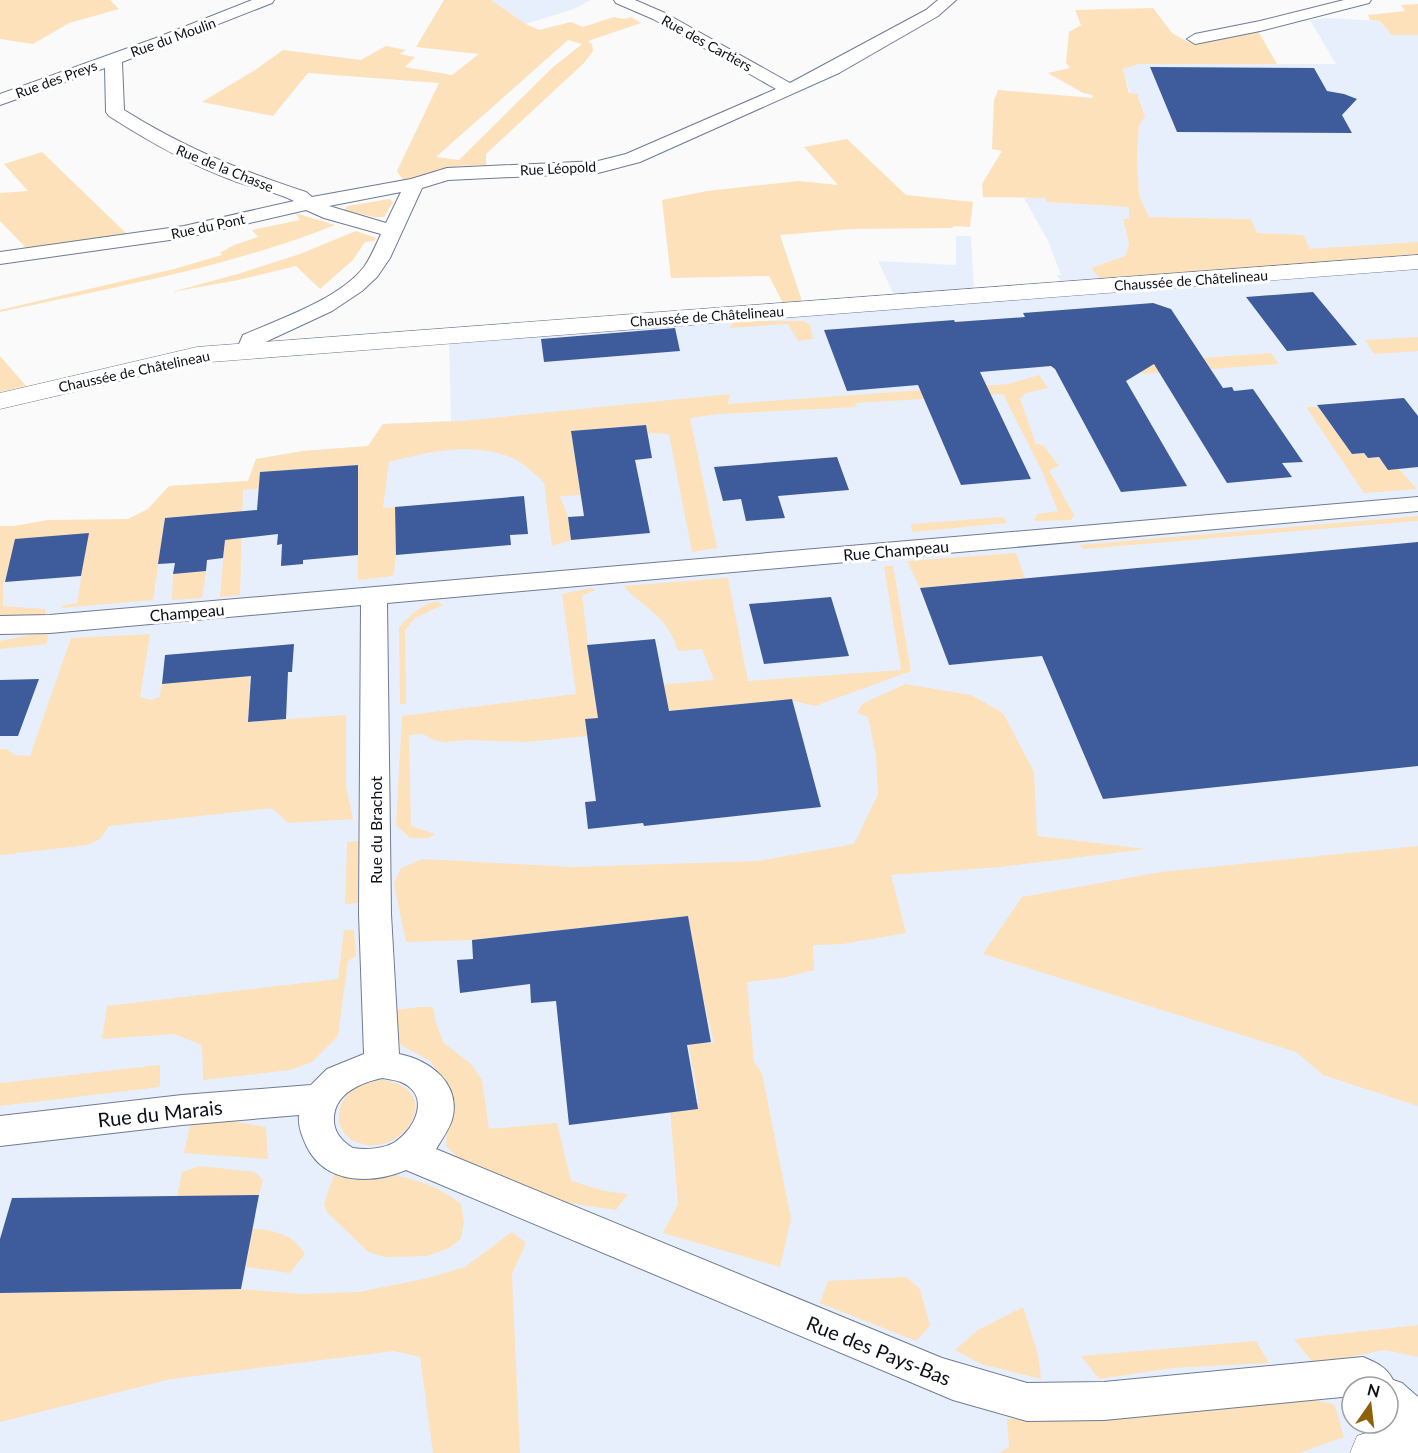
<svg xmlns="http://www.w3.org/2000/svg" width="1418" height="1453" viewBox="0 0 1418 1453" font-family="Lato,sans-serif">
<rect width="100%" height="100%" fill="#fafafa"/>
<path fill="#e8effc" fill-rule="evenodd" d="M491 0H591L574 9 526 24Z
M1327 18 1380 21 1392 35H1418V256L1314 265 1303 235 1257 233 1251 219 1149 217 1139 195 1137 155 1139 124 1123 69 1139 64H1336L1310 20Z
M1024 198H1047V202L1129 207V220L1123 219 1129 244 1125 256 1091 268 1102 281 1069 284 1061 282 1057 275H1061L1048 241Z
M956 236H971L974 290 894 295 878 261 956 265Z
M1418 263V1453H0V540L30 531 113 527 148 509 169 486 248 481 256 459 303 451 368 446 383 424 451 421 449 339ZM1352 1387H1388V1423H1352Z"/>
<path fill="#fce1bb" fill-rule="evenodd" d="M0 0H110L119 9 69 23 33 44 0 39Z
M444 0H491L526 24 539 30 571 22 583 27 614 17 624 19 631 17 641 23 588 41 592 44 593 51 584 63 486 154V165L458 166 405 183 397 171 439 83 308 73 273 116 202 102 255 70 283 50 361 60 386 46 406 50 400 54 415 57 405 67 452 75 479 54 416 47ZM568 40 582 44 552 68 459 160 436 157Z
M1418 4V35H1392L1380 21 1370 20 1368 15 1405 11 1401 5Z
M1153 8 1172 33 1188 42 1258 31 1277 64H1139L1123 69 1129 93 1137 94 1145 117 1139 125 1137 155 1139 195 1149 217 1251 219 1257 233 1303 235 1310 249 1418 242V257L1102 281 1091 268 1125 256 1129 244 1123 219H1129V207L1046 202 1047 198 983 197 982 184 1002 151 992 149 994 100 998 90 1093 98 1092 95 1083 93 1048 73 1070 68 1066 63 1069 32 1081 25 1075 10Z
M847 139 906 195 973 202 970 227 954 226 952 228 851 229 780 235 802 301 783 303 769 276 671 278 662 200 707 191 799 181 838 185 804 147Z
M42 152 129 236 27 249 0 221V193L28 191 4 164Z
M389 199 393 202 384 217H374L343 210 348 206Z
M295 213 335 225C227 268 113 287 0 312V310L174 269 222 255 220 253 234 245 258 237 252 230 300 220Z
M356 231 376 238 374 241 365 242 353 260 320 289 296 266 238 280 172 292 241 273 300 254Z
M735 321H804L810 325 813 339 798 341 788 324 729 328Z
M1418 337V351L1374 354 1365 340Z
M1271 353 1279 364 1143 374 1140 371 1149 362Z
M0 356 26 386 0 392Z
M1039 375 1048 388 1026 393 1020 399 1036 444 1043 445 1059 466 1049 470 1074 515 1071 520 1034 521 1037 514 1058 511 1041 469 1003 394 855 403 857 407 719 414 690 418 717 548 692 552 669 434 647 433 645 425 571 431 581 495 560 496 568 517 571 540 552 546 544 482C534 474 522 461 510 457 471 442 427 452 389 462L383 508 395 507 396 555 393 576 358 580 357 465 261 472 259 488 243 490 240 595 220 597 227 513 165 518 153 600 62 608 63 605 77 603 88 536 16 542 3 585V606L45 609V616H0V526H14L48 520 128 519 148 509 169 486 248 481 256 459 303 451 368 446 383 424 462 421 730 394 728 404 1008 384Z
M1306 407H1318L1352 454 1364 453 1368 458 1379 457 1388 469H1399L1417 489 1364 493Z
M1418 516V521L1083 549 1079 545Z
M1003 517 1007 523 912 532 911 524Z
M1016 553 1025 578 920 588 907 561Z
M884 566H893L911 671 815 706 793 701 792 699 585 719 587 736 527 742 467 740 446 742 433 740 423 734 409 735 411 826 435 834 428 838H410L396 825 402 716 576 694 562 594 591 588 595 590 582 596 594 691 714 680 702 649 678 651C668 616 646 610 623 586L728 578 748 681 901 670Z
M206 571 202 598 172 600 173 574Z
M437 601 443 605 415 618 405 630 406 704H400L399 627C411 615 420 605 437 601Z
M40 633 48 635 47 644 0 649V641Z
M150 634 140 697 150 700 159 697 162 684 250 676 248 722 346 715V786L353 819 288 823 272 808 109 826 100 839 88 845 0 855V749H6L15 755 30 756 71 638Z
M905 684 971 695 1003 713 1034 772 1037 836 1146 849 1000 867 891 875 906 933 843 944 813 945 814 970 782 978 747 982 754 1062 762 1073 791 1219 780 1267 663 1233 678 1204 670 1109 699 1103 688 1042 714 1043 700 984 688 916 472 940 406 942 394 884 401 868 423 859 573 867 758 861 854 844 878 794 876 756 868 717 857 713 862 704Z
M359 841 358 903 345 904 347 842Z
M1418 846V1106L1323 1075 1296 1052 983 954 1022 897 1161 872Z
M344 930H354L356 956 348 961 338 1036 312 1062 290 1070 203 1080 202 1045 174 1034 102 1039 107 1006 338 979Z
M420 1007H433L436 1023 444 1043 471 1064 482 1080 489 1129 557 1123 571 1181 605 1191 628 1194 616 1210 548 1200 462 1162 446 1146 450 1088 430 1061 401 1045 397 1034 395 1010Z
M160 1065V1087L0 1106V1083Z
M381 1080C449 1087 403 1164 354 1141 336 1132 334 1109 348 1094 357 1085 369 1082 381 1080Z
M203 1116 266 1127 268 1159 184 1153 191 1121Z
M200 1166 255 1172 263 1180 259 1195 177 1197 182 1172Z
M336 1170C381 1172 425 1175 461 1204L464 1222 461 1239 449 1248 427 1256 385 1257 368 1252 327 1212 324 1203Z
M252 1229C273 1229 294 1235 305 1254L290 1273 246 1267Z
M512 1232 526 1243 512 1274 520 1453H433L420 1357 394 1351 171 1379 0 1422V1293L241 1289 302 1294 359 1292 424 1279 465 1267Z
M906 1277 920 1289 930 1326 916 1341 820 1303 828 1281Z
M1023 1307 1038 1354 1041 1379 981 1364 955 1350 978 1330Z
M1418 1325V1357L1385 1350 1314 1364 1294 1339Z
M1256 1341 1269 1363 1172 1368 1099 1379 1081 1356Z
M1311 1399 1335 1405 1344 1437 1299 1453H999L1009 1447 1007 1419Z"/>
<path fill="#3e5c9c" d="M1150 67 1314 68 1327 91 1344 94 1357 99 1342 115 1352 133 1177 132Z
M1313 292 1357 345 1287 351 1246 297Z
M1153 303 1171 309 1223 388 1232 387 1234 391 1253 389 1303 462 1282 463 1292 477 1227 483 1154 364 1126 381 1187 486 1121 492 1055 369 1051 366 980 372 1031 479 961 485 918 385 847 391 824 330 954 320 955 322 1025 317 1023 313Z
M675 328 680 351 544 362 541 339Z
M1404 398 1418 416V467L1388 470 1379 457 1368 458 1364 453 1352 454 1317 405Z
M646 425 652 458 635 460 650 533 571 540 568 517 584 516 571 431Z
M837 457 849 490 778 496 785 518 746 521 741 499 723 501 714 467Z
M358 465V555L303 560V564L281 566 282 544 277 545 278 534 225 540 223 558 207 560 206 571 173 574 175 563 158 564 165 518 257 510 260 472Z
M524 496 528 534 510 535 511 545 396 555 395 507Z
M89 533 81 576 5 582 15 539Z
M1418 542V766L1103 799 1042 656 949 665 920 588Z
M831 597 849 656 764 664 749 604Z
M655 639 669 711 792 699 821 807 644 826 643 823 588 829 585 802 596 801 585 719 598 718 587 645Z
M294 644 292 672H288L286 719 248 722 251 676 162 684 165 655Z
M39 679 18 736H0V680Z
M688 916 711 1042 687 1045 698 1109 569 1125 556 1001 531 1003 530 984 460 993 457 960 473 959 472 940Z
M259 1195 241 1289 0 1293V1239L12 1198Z"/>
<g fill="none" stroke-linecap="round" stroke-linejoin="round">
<defs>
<path id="street" d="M252 0H274L272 3 122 62 124 110C183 147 239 170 306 192L312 197 411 179 447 168 598 161 626 154 776 89 653 19 616 3 614 0H635L665 13 790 83 926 10 938 0H956L938 16 839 73 640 162 598 173 448 180 422 188 390 258 377 277 362 291 332 311 261 344 255 356 247 358 239 356 236 351 243 335C280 319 339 299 364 267 371 257 376 245 381 234L324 218 306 210 184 238 0 264V252L184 226 294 201C275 191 252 188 232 180 188 164 148 141 109 116L106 112 105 68 0 105V94L156 38ZM401 192 386 223 329 206Z
M1344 0H1371L1369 3 1260 31 1195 44 1187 39 1195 34 1260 21Z
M1418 497V511L387 603 391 914 399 1054C429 1060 462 1083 452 1120 449 1129 441 1141 436 1149L942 1358 1027 1383 1104 1382 1363 1357C1375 1362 1387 1367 1393 1380L1402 1383 1418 1397V1443L1404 1437 1388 1423V1387H1352V1396L1104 1420 1027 1421 953 1400 406 1170C373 1184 326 1185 307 1147 302 1136 298 1127 299 1115L182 1125 0 1146V1116L182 1095 311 1085 327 1069 364 1054 359 914 361 605 50 633 0 634V616L50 615ZM382 1078C388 1079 395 1080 401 1082 431 1095 416 1128 395 1142 384 1149 366 1150 353 1148 343 1142 335 1134 334 1122 332 1095 359 1083 382 1078Z"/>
<path id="secondary" d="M1418 255V269L197 363 0 409V393L197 347Z
M1418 1416V1453H1350L1357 1436Z"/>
</defs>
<use href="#street" stroke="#6f7b93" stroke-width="2"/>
<use href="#secondary" stroke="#6f7b93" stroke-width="1"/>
<use href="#street" fill="#fff" fill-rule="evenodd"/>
<use href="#secondary" fill="#fff" fill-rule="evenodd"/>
</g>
<g text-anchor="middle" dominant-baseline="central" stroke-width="6" stroke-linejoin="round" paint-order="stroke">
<g font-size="14" fill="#0b1019" stroke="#fff">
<text transform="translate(173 37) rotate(-20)">Rue du Moulin</text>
<text transform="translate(707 43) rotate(29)">Rue des Cartiers</text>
<text transform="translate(56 79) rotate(-20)">Rue des Preys</text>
<text transform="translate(225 168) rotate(22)">Rue de la Chasse</text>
<text transform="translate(558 168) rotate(-3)">Rue Léopold</text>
<text transform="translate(208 226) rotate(-12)">Rue du Pont</text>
<text transform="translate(1191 280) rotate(-4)">Chaussée de Châtelineau</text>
<text transform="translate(707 316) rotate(-4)">Chaussée de Châtelineau</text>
<text transform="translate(134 371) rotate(-12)">Chaussée de Châtelineau</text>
</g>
<g font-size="16" fill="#0b1019" stroke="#fff">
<text transform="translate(896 550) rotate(-5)">Rue Champeau</text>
<text transform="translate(187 612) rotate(-5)">Champeau</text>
<text transform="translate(375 830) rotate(-90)">Rue du Brachot</text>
</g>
<g font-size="20" fill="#0b1019" stroke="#fff">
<text transform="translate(160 1113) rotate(-6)">Rue du Marais</text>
<text transform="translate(879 1350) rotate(22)">Rue des Pays-Bas</text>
</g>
</g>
<g transform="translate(1370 1405) rotate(14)"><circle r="28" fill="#ffffff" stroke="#9d9fa3" stroke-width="1.5"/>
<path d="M0-4.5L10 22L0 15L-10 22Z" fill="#8e6007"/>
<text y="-9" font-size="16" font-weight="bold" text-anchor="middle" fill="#0b1019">N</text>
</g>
</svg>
